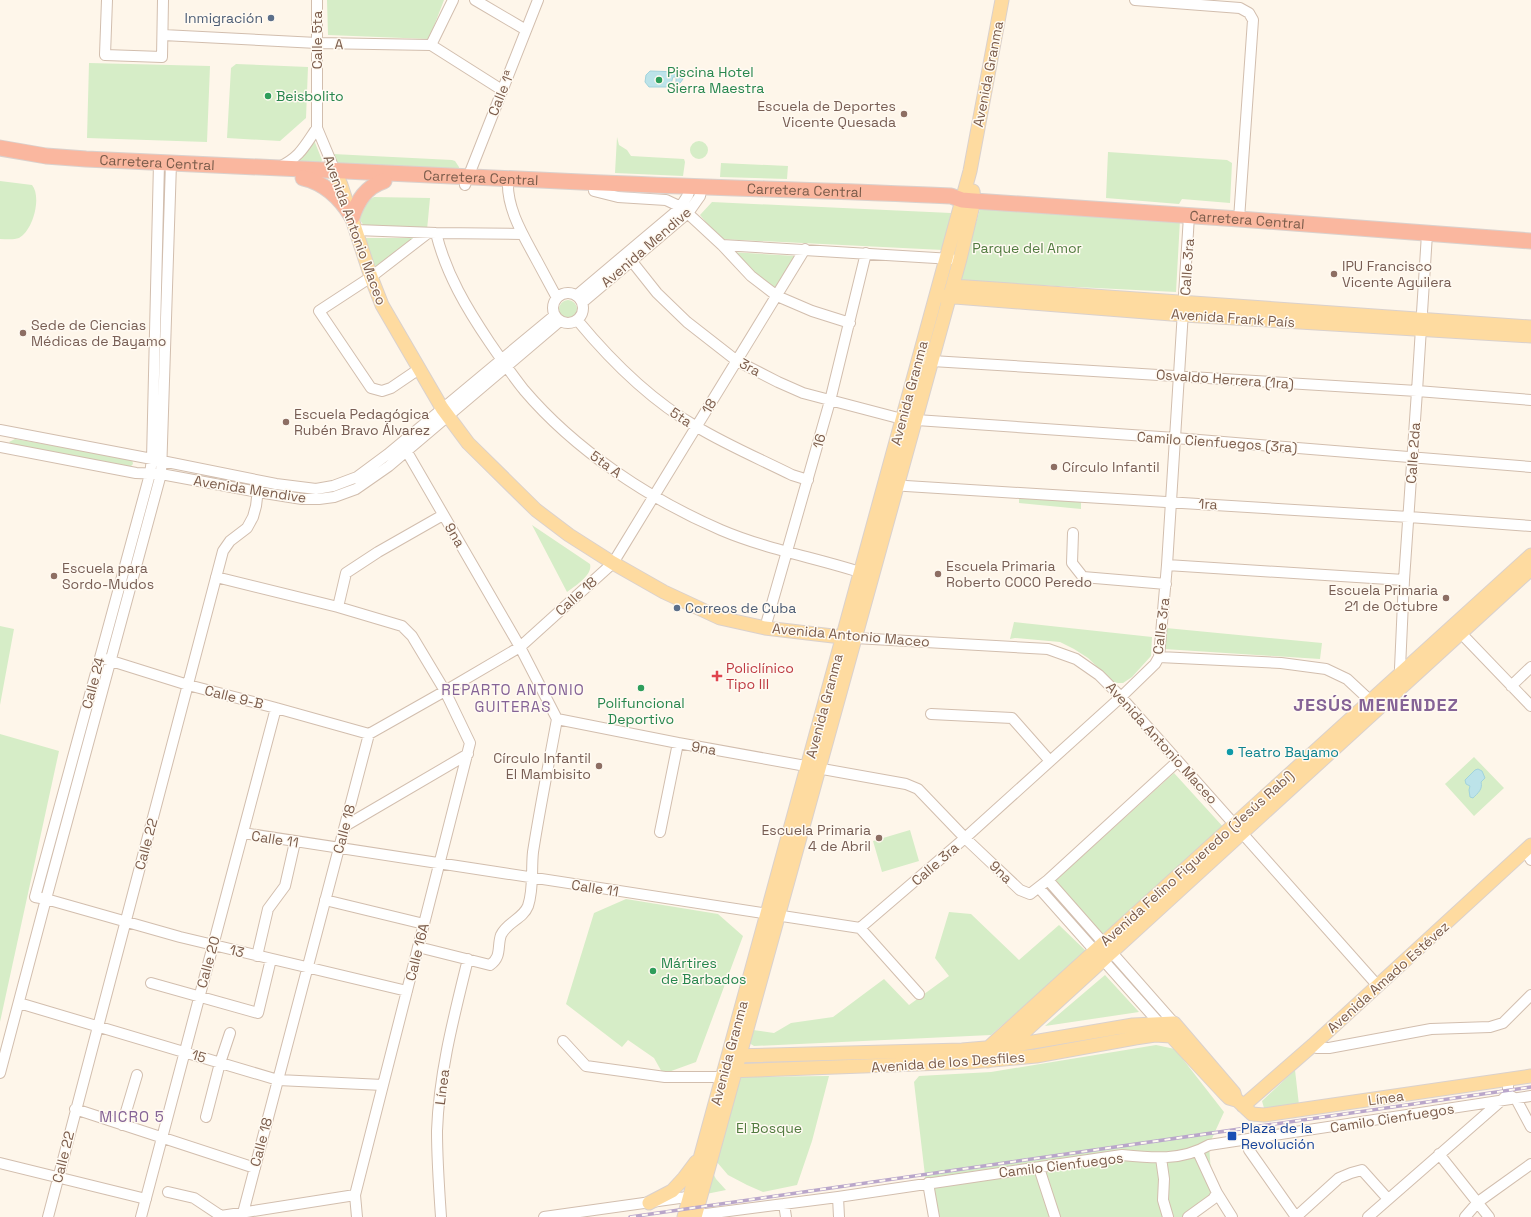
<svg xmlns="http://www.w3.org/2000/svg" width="1531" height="1217" viewBox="0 0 1531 1217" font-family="'Space Grotesk',sans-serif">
<rect width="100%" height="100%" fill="#fef6ea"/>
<path fill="#d6edc7" d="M327 0H444L429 39 328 35Z
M89 63 210 66 207 142 87 138Z
M236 64 308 67 306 118 280 141 227 138 231 68Z
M617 137 619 145 627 150 631 156 684 159 685 162 683 176 615 173Z
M314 140 322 160 319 167 290 166Z
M690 150a9 9 0 1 1 18 0a9 9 0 1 1-18 0Z
M1108 152 1227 160 1232 163 1230 203 1182 199 1179 204 1106 198Z
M333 154 452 160 455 161 459 167V172L337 167Z
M721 163 788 166 787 179 720 177Z
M0 181 32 185C42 197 33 231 19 238 14 240 6 239 0 239Z
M374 197 430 198 427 230 364 226 358 217 360 206Z
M712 202 951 213 943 250 720 239 700 215Z
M980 209 1180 220 1176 292 959 281Z
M365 238H414L372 269Z
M731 252 795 256 775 288 753 273Z
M559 309a9 9 0 1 1 18 0a9 9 0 1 1-18 0Z
M15 439 132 459 133 464 130 467 15 448 9 442Z
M1019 494 1081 497V509L1019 503Z
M532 525 590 564C593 575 575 586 567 592Z
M1014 622 1152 637 1151 656 1132 677 1123 683H1118L1113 682 1088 658 1074 649 1060 642 1015 638 1010 639Z
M0 626 14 629 0 705Z
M1166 628 1322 643 1320 659 1164 649Z
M0 734 59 751 0 1022Z
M1474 757 1504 788 1474 816 1445 784Z
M1174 773 1225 829 1105 937 1054 882Z
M910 830 919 861 882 872 873 841Z
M626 899 718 914 743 936 696 1062 663 1074 654 1058 628 1040 622 1047 566 1004 594 913Z
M949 912 971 914 1019 960 1059 925 1086 951 991 1035 754 1046 749 1043 753 1030 774 1033 791 1023 833 1017 884 979 909 1005 949 976 935 958Z
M1105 975 1139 1012 1045 1026Z
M1156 1045 1175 1049 1224 1112 1209 1145 1211 1173 1217 1198 1194 1217H934L926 1184 914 1082 919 1076 991 1072Z
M1295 1070 1299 1105 1264 1108 1262 1101Z
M829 1076 812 1141 797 1185 763 1192 747 1185 728 1175 716 1161 737 1077Z
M713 1173 716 1179 726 1190 706 1194Z"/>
<path fill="#bce3e9" stroke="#a2d3dc" d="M650 71 679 72 681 74 683 79 680 83 676 84V77H673L671 84 666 87H649L645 82 646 75Z
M1478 769 1482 771 1485 778 1481 782C1483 789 1478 793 1473 798L1470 797 1469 790 1470 786 1466 784 1465 780 1475 770Z"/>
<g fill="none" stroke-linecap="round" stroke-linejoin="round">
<defs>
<path id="minor" d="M107 0 105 55 162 57 163 0
M317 0V128L335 171
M475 0 526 30
M1135 0 1240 8 1249 13 1253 20 1239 219
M163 35 317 43 431 45 502 90
M431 45 453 0
M159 163 152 459 150 474 35 897 46 899 161 474 171 163
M279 167C300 157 304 147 317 128
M508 179C506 208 523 235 536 259 543 272 550 285 557 298
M465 185 538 0
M594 191 618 197 666 200 681 207 722 245 751 276 777 296 812 311 850 323
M356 230 436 233 522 234
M436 233C446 274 467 309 490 343 501 359 512 375 524 390 575 450 649 499 721 530 768 550 818 558 866 574
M722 245 952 259
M626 254 657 293 687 322 737 361 778 382 803 393 902 419 1175 438 1531 467
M553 308a15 15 0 1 1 30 0a15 15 0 1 1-30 0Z
M577 295 679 209 688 195 690 187
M583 302 688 213 700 196 702 187
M578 321C612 362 650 400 697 427 727 445 760 459 792 475L808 480
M925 359 932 361 1417 391 1531 400
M419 369 391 388 382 391 371 388 319 311 371 277 428 233
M0 430 152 459 276 484 316 489 333 486 357 477 388 454 555 315
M403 445 520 647 557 719
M0 447 136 473 161 474 258 492 302 499H319L334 497 356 489 389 466 560 321
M890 485 1409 517 1531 526
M1073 533 1072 563 1083 577 1166 584
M1167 565 1404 580
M216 577 338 607 402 626 412 636 445 691 470 743 355 1195 357 1217
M338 607 346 573 378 552 443 515
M765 628 830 401 866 253
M1456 628 1531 706
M855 638 1048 649 1076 659 1099 675 1121 697 1378 986
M1159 657 1281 663 1326 669 1347 679 1376 706
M105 659 188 685 276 708 369 734
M1403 671 1400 668 1404 580 1417 391 1427 234
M1511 686 1531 667
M931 714 1012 718 1050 761
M557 719 678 743 906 784 918 789 965 838 1020 890 1030 894 1048 880 1178 761
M345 826 468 754
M660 832 678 743
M243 833 860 928 919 994
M1525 850 1531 860
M1048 880 1174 1023
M1039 888 1160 1024
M325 900 424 924
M860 928 965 838 1121 697 1155 664 1159 657 1167 565 1189 216
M418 947 490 965C502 957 497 946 501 935 507 922 523 919 528 906 534 888 531 870 533 852 540 807 549 763 557 719
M257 956 268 909 285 886 295 842
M151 983 258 1013 271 959
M19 1003 278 1080 383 1085
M563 1041 586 1066 665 1077H722
M1313 1045 1317 1048H1329L1431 1029 1490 1027 1503 1023 1531 995
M0 1073 46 899 180 937 407 991
M1511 1096 1516 1099 1531 1127
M75 1109 255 1168
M206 1117 220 1063 230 1033
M122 1125 137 1075
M1248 1139 1249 1150 1296 1217
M1198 1152 1217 1193 1232 1217
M1439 1154 1489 1217
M1161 1158 1164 1179 1163 1200 1168 1217
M0 1163 146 1199
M1039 1168 1055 1217
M928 1183 934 1217
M168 1192 194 1198 221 1216 355 1195
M838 1197 839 1217
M784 1204 786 1217
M243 1213 369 734 445 691 520 647 613 563 805 249
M690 1216 838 1197 1122 1155C1152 1158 1182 1161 1209 1145 1317 1129 1424 1112 1531 1096
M48 1217 223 551 230 541 247 528 253 517 256 506 259 481
M141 1217 276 708
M441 1217C439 1188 437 1160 437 1131 439 1073 454 1016 468 959
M544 1217 694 1196
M1188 1217 1213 1199 1217 1193
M1296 1217 1339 1178 1351 1173 1362 1170 1388 1199
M1368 1217 1502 1100 1508 1094V1080
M1465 1217 1478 1202 1531 1164"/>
<path id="major" d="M335 171 341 185 371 277 382 305 442 408 468 443 536 510 569 535 613 563 664 592 720 618 765 628 850 638
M953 286 1531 327
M942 296 1184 315 1531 336
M988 1048 1531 555
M732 1056 962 1050 1009 1046 1133 1025 1174 1023 1234 1093 1236 1100 1229 1098 1225 1094 1160 1024
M988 1061 1009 1046 1531 569
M728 1071 971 1062 1036 1056 1135 1038 1155 1035 1171 1036
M1237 1100 1252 1114 1264 1115 1531 1076
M1243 1106 1313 1045 1531 845
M649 1203 672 1191 684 1178 696 1162
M684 1217 970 171 1002 0
M695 1217 960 259 974 201 973 191"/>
<g id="highway">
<path id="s1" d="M0 148 46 156 86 159C251 167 416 175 581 182 705 188 828 190 951 196L962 200 974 201 1239 219 1531 241"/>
<path d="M303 178C325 183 340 197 352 217"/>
<path d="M352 217C358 200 366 187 384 181"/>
</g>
</defs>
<use href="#minor" stroke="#d2beae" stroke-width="12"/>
<use href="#major" stroke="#dad1cd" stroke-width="15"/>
<use href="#highway" stroke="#dad1cd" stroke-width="17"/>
<use href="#minor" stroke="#fff" stroke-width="10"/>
<use href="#major" stroke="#fedba0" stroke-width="13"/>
<use href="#highway" stroke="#fab79f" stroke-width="15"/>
<defs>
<path id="rail" d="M630 1217 1531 1087"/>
</defs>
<use href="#rail" stroke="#b9a6ca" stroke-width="3.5"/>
<use href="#rail" stroke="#fffaf2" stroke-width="2" stroke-dasharray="6" stroke-linecap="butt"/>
</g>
<g fill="#5c6f8a" stroke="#fffaf2" stroke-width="1.5">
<circle cx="271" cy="18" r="4"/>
<circle cx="677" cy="608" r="4"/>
</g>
<g fill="#2e9e5b" stroke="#fffaf2" stroke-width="1.5">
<circle cx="659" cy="80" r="4"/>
<circle cx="268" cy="96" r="4"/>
<circle cx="641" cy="688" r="4"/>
<circle cx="653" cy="971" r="4"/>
</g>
<g fill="#8d6e63" stroke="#fffaf2" stroke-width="1.5">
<circle cx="904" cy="114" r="4"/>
<circle cx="1334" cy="274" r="4"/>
<circle cx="23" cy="333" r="4"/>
<circle cx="286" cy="422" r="4"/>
<circle cx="1054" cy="467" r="4"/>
<circle cx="938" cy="574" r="4"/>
<circle cx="54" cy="576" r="4"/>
<circle cx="1446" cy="598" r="4"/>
<circle cx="599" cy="766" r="4"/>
<circle cx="879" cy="838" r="4"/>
</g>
<path fill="#e0444e" stroke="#fffaf2" stroke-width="1.5" d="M715 670h4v4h4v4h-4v4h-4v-4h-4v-4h4z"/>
<circle fill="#0f9aa8" stroke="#fffaf2" stroke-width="1.5" cx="1230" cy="752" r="4"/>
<rect fill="#1a4fb4" stroke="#fffaf2" stroke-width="1.5" x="1227" y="1131" width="10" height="10" rx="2"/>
<g text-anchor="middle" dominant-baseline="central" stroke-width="3" stroke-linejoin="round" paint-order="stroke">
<g font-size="14" fill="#4e5e75" stroke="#fffaf2" text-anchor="end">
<text x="263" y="18">Inmigración</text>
<text x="685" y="608" text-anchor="start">Correos de Cuba</text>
</g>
<g font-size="14" fill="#7b5c4b" stroke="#fffaf2">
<text transform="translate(317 40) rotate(-90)">Calle 5ta</text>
<text transform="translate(339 44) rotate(1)">A</text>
<text transform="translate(988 74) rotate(-79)">Avenida Granma</text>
<text transform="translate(501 93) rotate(-68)">Calle 1ª</text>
<text stroke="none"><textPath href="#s1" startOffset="158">Carretera Central</textPath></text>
<text stroke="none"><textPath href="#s1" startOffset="482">Carretera Central</textPath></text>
<text stroke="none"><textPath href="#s1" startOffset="806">Carretera Central</textPath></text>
<text stroke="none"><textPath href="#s1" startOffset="1250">Carretera Central</textPath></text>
<text transform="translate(355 230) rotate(70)">Avenida Antonio Maceo</text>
<text transform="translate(646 247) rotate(-41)">Avenida Mendive</text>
<text transform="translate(1187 267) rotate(-86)">Calle 3ra</text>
<text transform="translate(1233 318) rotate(4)">Avenida Frank País</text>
<text transform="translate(750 367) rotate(29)">3ra</text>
<text transform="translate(1225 379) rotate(4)">Osvaldo Herrera (1ra)</text>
<text transform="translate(909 393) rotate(-75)">Avenida Granma</text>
<text transform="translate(709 406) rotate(-59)">18</text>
<text transform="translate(681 417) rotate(34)">5ta</text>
<text transform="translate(819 441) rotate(-75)">16</text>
<text transform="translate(1217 442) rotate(4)">Camilo Cienfuegos (3ra)</text>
<text transform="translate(1413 453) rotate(-86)">Calle 2da</text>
<text transform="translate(606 464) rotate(36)">5ta A</text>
<text transform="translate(250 489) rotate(9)">Avenida Mendive</text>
<text transform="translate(1208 504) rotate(3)">1ra</text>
<text transform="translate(455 535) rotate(60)">9na</text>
<text transform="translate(576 596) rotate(-42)">Calle 18</text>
<text transform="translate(1161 626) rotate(-83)">Calle 3ra</text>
<text transform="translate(851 635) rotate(5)">Avenida Antonio Maceo</text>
<text transform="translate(93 683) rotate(-75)">Calle 24</text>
<text transform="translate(234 697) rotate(14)">Calle 9-B</text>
<text transform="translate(824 706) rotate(-75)">Avenida Granma</text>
<text transform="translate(1162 743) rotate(48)">Avenida Antonio Maceo</text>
<text transform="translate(704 748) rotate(10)">9na</text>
<text transform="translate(344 829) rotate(-75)">Calle 18</text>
<text transform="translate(275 839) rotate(9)">Calle 11</text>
<text transform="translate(146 844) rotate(-75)">Calle 22</text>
<text transform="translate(1197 858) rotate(-42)">Avenida Felino Figueredo (Jesús Rabí)</text>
<text transform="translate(935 864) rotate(-41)">Calle 3ra</text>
<text transform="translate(1001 872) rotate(44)">9na</text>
<text transform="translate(595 888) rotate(9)">Calle 11</text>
<text transform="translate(237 951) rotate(14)">13</text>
<text transform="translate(417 952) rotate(-76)">Calle 16A</text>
<text transform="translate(208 962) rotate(-75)">Calle 20</text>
<text transform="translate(1388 977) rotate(-42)">Avenida Amado Estévez</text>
<text transform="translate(729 1053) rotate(-75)">Avenida Granma</text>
<text transform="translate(199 1056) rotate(17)">15</text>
<text transform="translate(948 1062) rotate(-4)">Avenida de los Desfiles</text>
<text transform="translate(442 1087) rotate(-83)">Línea</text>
<text transform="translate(1386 1098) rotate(-8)">Línea</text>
<text transform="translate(1392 1118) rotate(-9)">Camilo Cienfuegos</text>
<text transform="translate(261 1142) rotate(-75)">Calle 18</text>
<text transform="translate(63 1157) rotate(-76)">Calle 22</text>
<text transform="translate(1061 1165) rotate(-7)">Camilo Cienfuegos</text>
</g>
<g font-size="14" fill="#27864d" stroke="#fffaf2" text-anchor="start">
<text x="667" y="72">Piscina Hotel<tspan x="667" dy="16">Sierra Maestra</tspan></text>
<text x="276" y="96">Beisbolito</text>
<text x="641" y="703" text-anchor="middle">Polifuncional<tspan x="641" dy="16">Deportivo</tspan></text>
<text x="661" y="963">Mártires<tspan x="661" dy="16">de Barbados</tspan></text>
</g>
<g font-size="14" fill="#785e54" stroke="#fffaf2" text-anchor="start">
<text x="896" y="106" text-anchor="end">Escuela de Deportes<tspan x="896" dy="16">Vicente Quesada</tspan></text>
<text x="1342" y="266">IPU Francisco<tspan x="1342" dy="16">Vicente Aguilera</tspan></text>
<text x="31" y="325">Sede de Ciencias<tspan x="31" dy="16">Médicas de Bayamo</tspan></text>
<text x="294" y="414">Escuela Pedagógica<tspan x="294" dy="16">Rubén Bravo Álvarez</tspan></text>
<text x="1062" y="467">Círculo Infantil</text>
<text x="946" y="566">Escuela Primaria<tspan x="946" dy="16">Roberto COCO Peredo</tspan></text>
<text x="62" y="568">Escuela para<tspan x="62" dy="16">Sordo-Mudos</tspan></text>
<text x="1438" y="590" text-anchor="end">Escuela Primaria<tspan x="1438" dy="16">21 de Octubre</tspan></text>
<text x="591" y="758" text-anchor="end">Círculo Infantil<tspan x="591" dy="16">El Mambisito</tspan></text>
<text x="871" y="830" text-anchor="end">Escuela Primaria<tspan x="871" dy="16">4 de Abril</tspan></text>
</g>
<g font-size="14" fill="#517b3f" stroke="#fffaf2">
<text x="1027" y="248">Parque del Amor</text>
<text x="769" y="1128">El Bosque</text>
</g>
<g font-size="14" fill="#be3a42" stroke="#fffaf2" text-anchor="start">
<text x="726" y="668">Policlínico<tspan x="726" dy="16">Tipo III</tspan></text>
</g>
<g font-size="14" fill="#0d838f" stroke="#fffaf2" text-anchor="start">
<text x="1238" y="752">Teatro Bayamo</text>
</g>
<g font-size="14" fill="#164399" stroke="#fffaf2" text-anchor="start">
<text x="1241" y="1128">Plaza de la<tspan x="1241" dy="16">Revolución</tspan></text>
</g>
<g font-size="15" letter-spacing="1" fill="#856396" stroke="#fffaf2">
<text x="513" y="689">REPARTO ANTONIO<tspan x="513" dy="17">GUITERAS</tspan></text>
<text x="132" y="1116">MICRO 5</text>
</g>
<g font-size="18" font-weight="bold" letter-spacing="1" fill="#856396" stroke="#fffaf2">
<text x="1376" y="704">JESÚS MENÉNDEZ</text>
</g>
</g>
</svg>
